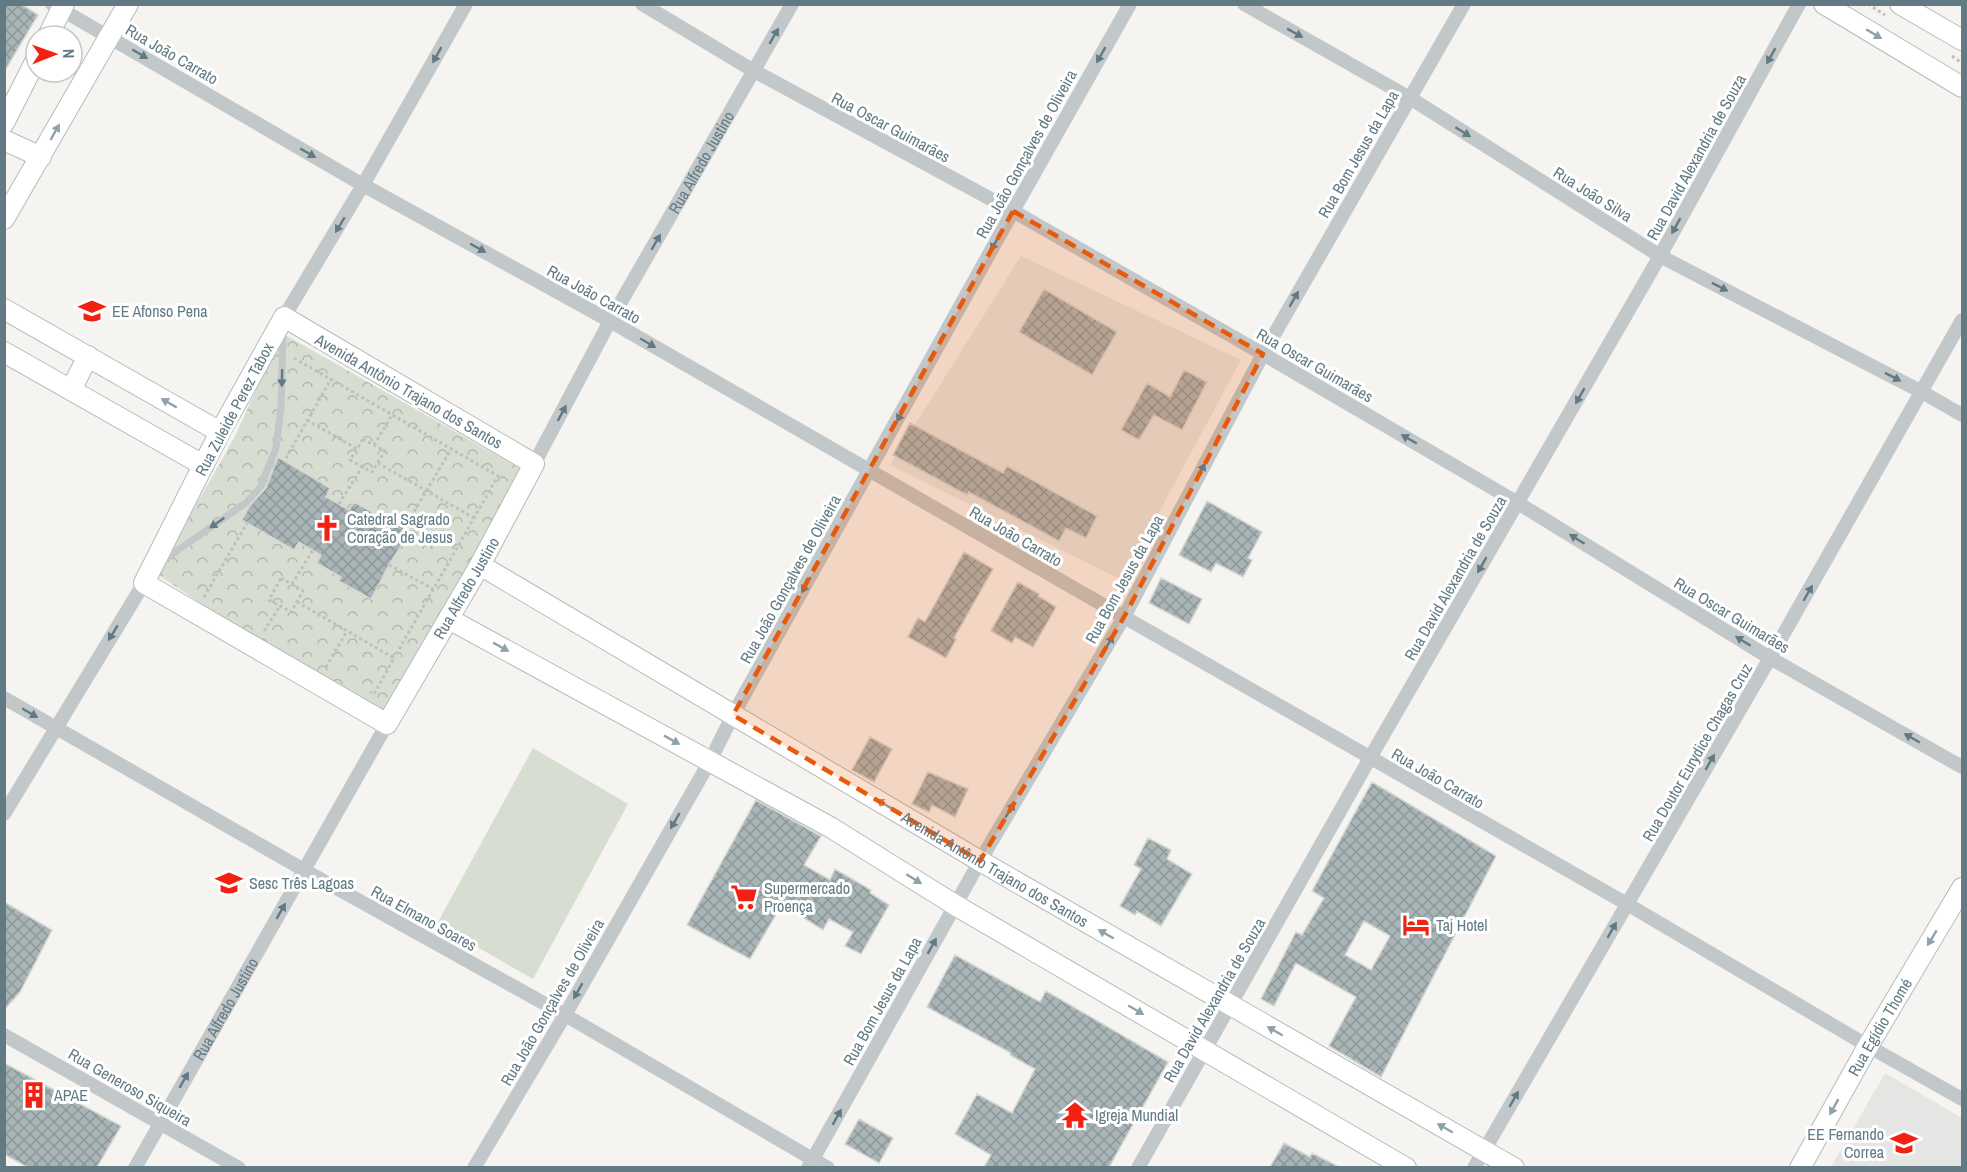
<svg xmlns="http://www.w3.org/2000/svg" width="1967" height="1172" viewBox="0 0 1967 1172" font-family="'Archivo Narrow',sans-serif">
<defs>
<pattern id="park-crowns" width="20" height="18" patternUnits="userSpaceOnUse" patternTransform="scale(1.5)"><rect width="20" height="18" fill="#d7ddd1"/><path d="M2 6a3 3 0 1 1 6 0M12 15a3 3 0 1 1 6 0" fill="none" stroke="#b2b8af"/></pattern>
<pattern id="building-cross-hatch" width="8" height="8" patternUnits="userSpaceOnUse" patternTransform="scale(1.5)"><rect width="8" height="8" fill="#a8b4b6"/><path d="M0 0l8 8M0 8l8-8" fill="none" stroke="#8c979a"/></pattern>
</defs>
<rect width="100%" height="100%" fill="#f5f4f0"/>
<path fill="#e5e6e4" d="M1021 256 1241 360 1152 525 1120 579 890 465Z
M1885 1073 1962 1118V1167H1831Z"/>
<path fill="url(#park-crowns)" d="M282 333 524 471 381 721 155 573 211 479 236 434Z"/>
<path fill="#d7ddd1" d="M533 748 628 804 533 979 437 924Z"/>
<path fill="url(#building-cross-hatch)" stroke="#d6d6d3" stroke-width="1.5" fill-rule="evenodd" d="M4 4H21L38 15 4 72Z
M1044 289 1117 332 1092 375 1019 332Z
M1184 370 1207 382 1182 430 1154 415 1139 440 1121 430 1147 383 1170 397Z
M910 423 1003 473 1007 466 1097 516 1086 538 1066 528 1059 541 969 492 967 495 893 455Z
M278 457 330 488 326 497 349 510 354 502 379 516 381 512 411 530 389 565 371 599 339 581 341 577 317 563 321 555 299 542 294 550 242 520 249 507 266 488Z
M1207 501 1262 532 1248 558 1252 560 1243 577 1216 563 1211 572 1179 555Z
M964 552 993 569 954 638 956 639 946 658 908 637 918 618 925 622Z
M1161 578 1202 599 1189 624 1149 603Z
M1018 582 1039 594 1038 596 1056 607 1033 647 1015 637 1012 643 991 631Z
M870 737 892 749 874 782 852 770Z
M928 772 968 789 955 817 932 805 929 812 912 804Z
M1372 782 1496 856 1381 1077 1329 1046 1356 997 1296 963 1274 1006 1261 999 1296 932 1302 935 1324 898 1312 891ZM1364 921 1390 936 1371 970 1345 955Z
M756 800 821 836 804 865 830 880 835 869 871 890 870 893 889 905 861 954 845 946 853 932 829 919 823 930 782 904 750 959 687 925Z
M1148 838 1171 850 1167 859 1192 874 1161 926 1137 911 1135 915 1120 906 1141 869 1134 865Z
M4 902 52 930 20 992 4 1010Z
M955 955 1040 1002 1046 991 1168 1062 1109 1167H984L991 1155 955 1134 977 1094 1012 1113 1035 1069 1010 1055 1011 1053 927 1007Z
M4 1063 121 1126 97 1167H27L4 1154Z
M859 1119 893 1138 879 1163 845 1144Z
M1284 1143 1310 1157 1312 1153 1339 1167H1270Z"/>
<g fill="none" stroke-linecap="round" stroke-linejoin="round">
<defs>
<g id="secondary">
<path d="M1824 4 1962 87"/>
<path d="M1900 4 1962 40"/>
<path d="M48 36 64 4"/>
<path d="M4 123 36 60"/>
<path d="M4 140 41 157"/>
<path d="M4 219 128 4"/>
<path d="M4 309 220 432"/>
<path d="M284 317 534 464 480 565 387 724 144 583 220 432Z"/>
<path d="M4 352 203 465"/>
<path d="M71 390 88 356"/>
<path id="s3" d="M480 565 980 861 1514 1168"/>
<path d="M449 619 830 827 955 905 1406 1168"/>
<path id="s4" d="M1800 1168 1868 1046 1962 888"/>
</g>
</defs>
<use href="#secondary" stroke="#b4bbbe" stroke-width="22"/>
<path stroke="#bdc0c2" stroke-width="3" stroke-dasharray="3 3" stroke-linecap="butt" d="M1868 4 1885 15
M1952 56 1962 63
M294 358 498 476 394 658
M307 420 357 449
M363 439 385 451 372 472 350 460Z
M374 445 392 415
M286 458 331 379
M378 463 474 518
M339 504 362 467
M405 527 451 449
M389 565 433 589
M281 578 303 591 291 612 269 600Z
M292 584 313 550
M204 597 247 523
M297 602 394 658 374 694 370 692
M264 631 280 606
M326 667 347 631"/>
<path stroke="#c2c7c9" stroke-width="7" d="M161 562 247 502 261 486 276 448 281 407 283 332"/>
<g stroke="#c2c7c9" stroke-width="14">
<path d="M52 4 363 185 610 321 1124 617 1627 904 1868 1046 1962 1099"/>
<path d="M642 4 754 71 1013 211 1263 354 1518 503 1770 658 1962 767"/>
<path d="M1244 4 1410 98 1660 256 1922 392 1962 415"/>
<path d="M284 317 363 185 466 4"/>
<path id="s1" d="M534 464 610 321 792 4"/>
<path d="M4 698 304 870 565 1015 828 1168"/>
<path d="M4 814 144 583"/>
<path d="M4 1035 239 1168"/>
<path id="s2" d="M135 1168 387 724"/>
<path d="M474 1168 565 1015 710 761 733 715 1013 211 1130 4"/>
<path d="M808 1168 980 861 1124 617 1263 354 1464 4"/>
<path d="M1138 1168 1370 758 1660 256 1799 4"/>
<path d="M1474 1168 1770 658 1962 320"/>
</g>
<use href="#secondary" stroke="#fff" stroke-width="20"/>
</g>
<defs><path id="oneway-solid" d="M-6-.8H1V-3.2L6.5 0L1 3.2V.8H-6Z" transform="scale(1.5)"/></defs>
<g fill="#617a84">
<use href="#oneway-solid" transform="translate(1295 33) rotate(29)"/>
<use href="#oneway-solid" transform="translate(774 36) rotate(-60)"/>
<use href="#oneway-solid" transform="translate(140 54) rotate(30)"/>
<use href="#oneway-solid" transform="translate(437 55) rotate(119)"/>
<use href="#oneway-solid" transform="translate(1101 55) rotate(120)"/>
<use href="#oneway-solid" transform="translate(1771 56) rotate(119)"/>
<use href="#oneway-solid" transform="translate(1463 132) rotate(32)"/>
<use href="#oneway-solid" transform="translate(308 153) rotate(30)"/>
<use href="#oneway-solid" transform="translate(340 225) rotate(121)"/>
<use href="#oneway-solid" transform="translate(1676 226) rotate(119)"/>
<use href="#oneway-solid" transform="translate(656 242) rotate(-60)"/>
<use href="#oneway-solid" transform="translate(995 243) rotate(119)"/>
<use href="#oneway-solid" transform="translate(478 248) rotate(29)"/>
<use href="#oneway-solid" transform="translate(1720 287) rotate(27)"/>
<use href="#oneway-solid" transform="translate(1294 299) rotate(-60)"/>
<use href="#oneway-solid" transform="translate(648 343) rotate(30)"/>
<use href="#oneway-solid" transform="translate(1893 377) rotate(27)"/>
<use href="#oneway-solid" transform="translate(282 378) rotate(91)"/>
<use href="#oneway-solid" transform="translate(1580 396) rotate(120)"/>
<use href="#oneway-solid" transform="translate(562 413) rotate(-62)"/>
<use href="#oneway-solid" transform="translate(901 414) rotate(119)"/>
<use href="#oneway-solid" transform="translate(1409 439) rotate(-150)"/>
<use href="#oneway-solid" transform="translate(1201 471) rotate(-62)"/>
<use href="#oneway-solid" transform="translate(217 523) rotate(145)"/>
<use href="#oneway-solid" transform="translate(1577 539) rotate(-148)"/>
<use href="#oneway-solid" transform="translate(1482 565) rotate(120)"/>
<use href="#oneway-solid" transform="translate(806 585) rotate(119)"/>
<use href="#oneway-solid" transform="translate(1808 593) rotate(-60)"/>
<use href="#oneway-solid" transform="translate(113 633) rotate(122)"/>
<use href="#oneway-solid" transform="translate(1743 641) rotate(-148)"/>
<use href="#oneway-solid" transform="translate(1109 643) rotate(-59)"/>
<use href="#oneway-solid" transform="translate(30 713) rotate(30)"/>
<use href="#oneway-solid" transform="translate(1912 738) rotate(-150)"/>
<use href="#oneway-solid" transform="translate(1710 762) rotate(-60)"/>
<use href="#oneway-solid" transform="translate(1010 810) rotate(-59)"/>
<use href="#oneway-solid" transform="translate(675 821) rotate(120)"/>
<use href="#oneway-solid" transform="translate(281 911) rotate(-60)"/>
<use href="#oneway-solid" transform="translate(1612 930) rotate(-60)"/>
<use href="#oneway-solid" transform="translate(932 946) rotate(-61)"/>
<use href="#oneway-solid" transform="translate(578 991) rotate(120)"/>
<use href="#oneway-solid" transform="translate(184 1080) rotate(-60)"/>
<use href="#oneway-solid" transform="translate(1514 1099) rotate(-60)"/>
<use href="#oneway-solid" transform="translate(837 1117) rotate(-61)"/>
</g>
<g fill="#90a2a9">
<use href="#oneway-solid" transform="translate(1874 34) rotate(31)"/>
<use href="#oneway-solid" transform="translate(55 132) rotate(-60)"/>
<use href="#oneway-solid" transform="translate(169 403) rotate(-150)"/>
<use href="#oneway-solid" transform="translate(501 647) rotate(29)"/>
<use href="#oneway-solid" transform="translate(672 740) rotate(29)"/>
<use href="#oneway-solid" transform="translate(884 804) rotate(-149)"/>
<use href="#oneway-solid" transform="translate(914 879) rotate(32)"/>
<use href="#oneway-solid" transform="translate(1106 934) rotate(-150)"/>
<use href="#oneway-solid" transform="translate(1932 938) rotate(121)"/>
<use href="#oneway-solid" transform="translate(1136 1010) rotate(30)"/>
<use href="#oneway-solid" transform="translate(1275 1031) rotate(-150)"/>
<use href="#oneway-solid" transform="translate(1834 1107) rotate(119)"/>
<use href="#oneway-solid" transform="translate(1445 1128) rotate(-150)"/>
</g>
<path fill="#e8590c" fill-opacity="0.2" stroke="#e8590c" stroke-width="4.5" stroke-dasharray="12 8" stroke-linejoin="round" d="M1013 211 1263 354 1124 617 980 861 733 715Z"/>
<defs>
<symbol id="school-bare" viewBox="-9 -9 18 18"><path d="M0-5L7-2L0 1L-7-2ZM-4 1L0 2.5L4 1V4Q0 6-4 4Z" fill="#f32112" stroke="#fff" stroke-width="2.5" paint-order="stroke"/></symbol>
<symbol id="church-bare" viewBox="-9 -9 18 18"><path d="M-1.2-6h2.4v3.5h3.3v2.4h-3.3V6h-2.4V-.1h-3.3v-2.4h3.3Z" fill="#f32112" stroke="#fff" stroke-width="2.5" paint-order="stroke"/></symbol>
<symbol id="supermarket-bare" viewBox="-9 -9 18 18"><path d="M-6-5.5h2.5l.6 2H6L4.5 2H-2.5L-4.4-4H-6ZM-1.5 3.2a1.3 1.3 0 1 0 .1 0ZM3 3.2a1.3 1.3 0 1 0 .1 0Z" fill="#f32112" stroke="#fff" stroke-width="2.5" paint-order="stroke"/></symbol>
<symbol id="hotel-bare" viewBox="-9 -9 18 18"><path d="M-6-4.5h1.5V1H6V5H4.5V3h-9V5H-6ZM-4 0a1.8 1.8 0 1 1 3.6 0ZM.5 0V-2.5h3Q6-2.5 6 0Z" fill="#f32112" stroke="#fff" stroke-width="2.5" paint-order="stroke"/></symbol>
<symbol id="building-bare" viewBox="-9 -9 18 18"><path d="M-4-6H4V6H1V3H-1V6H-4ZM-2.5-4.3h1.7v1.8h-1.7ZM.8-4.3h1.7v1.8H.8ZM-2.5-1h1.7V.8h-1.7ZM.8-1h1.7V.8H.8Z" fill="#f32112" stroke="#fff" stroke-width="2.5" paint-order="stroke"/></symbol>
<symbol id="temple-bare" viewBox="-9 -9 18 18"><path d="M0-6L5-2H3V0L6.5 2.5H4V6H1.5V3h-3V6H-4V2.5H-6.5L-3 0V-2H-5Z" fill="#f32112" stroke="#fff" stroke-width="2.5" paint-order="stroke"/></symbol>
</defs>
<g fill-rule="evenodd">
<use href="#school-bare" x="73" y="292" width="38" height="38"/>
<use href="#church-bare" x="308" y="509" width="38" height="38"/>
<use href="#school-bare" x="210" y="864" width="38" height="38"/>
<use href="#supermarket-bare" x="725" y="878" width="38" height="38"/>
<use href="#hotel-bare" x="1397" y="906" width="38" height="38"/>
<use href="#building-bare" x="15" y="1076" width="38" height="38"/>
<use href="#temple-bare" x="1056" y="1096" width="38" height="38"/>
<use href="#school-bare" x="1885" y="1124" width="38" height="38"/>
</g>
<g text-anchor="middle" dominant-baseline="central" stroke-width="6" stroke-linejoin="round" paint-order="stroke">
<g font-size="16" fill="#617a84" stroke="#fff">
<text transform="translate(172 54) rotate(30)">Rua João Carrato</text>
<text transform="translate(891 127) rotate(28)">Rua Oscar Guimarães</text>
<text transform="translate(1026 154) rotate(-61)">Rua João Gonçalves de Oliveira</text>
<text transform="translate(1358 154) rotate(-60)">Rua Bom Jesus da Lapa</text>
<text transform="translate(1696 157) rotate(-61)">Rua David Alexandria de Souza</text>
<text stroke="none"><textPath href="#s1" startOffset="345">Rua Alfredo Justino</textPath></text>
<text transform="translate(1593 194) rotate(32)">Rua João Silva</text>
<text transform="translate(594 294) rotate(29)">Rua João Carrato</text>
<text transform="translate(1315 365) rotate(30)">Rua Oscar Guimarães</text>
<text transform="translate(409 391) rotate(30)">Avenida Antônio Trajano dos Santos</text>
<text transform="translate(234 409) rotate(-62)">Rua Zuleide Perez Tabox</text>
<text transform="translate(1016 536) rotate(30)">Rua João Carrato</text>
<text transform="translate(1455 578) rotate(-60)">Rua David Alexandria de Souza</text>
<text transform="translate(790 579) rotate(-61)">Rua João Gonçalves de Oliveira</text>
<text transform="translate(1124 579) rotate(-61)">Rua Bom Jesus da Lapa</text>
<text transform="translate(466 588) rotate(-60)">Rua Alfredo Justino</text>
<text transform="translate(1732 615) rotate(31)">Rua Oscar Guimarães</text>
<text transform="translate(1697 752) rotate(-60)">Rua Doutor Eurydice Chagas Cruz</text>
<text transform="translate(1438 778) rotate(30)">Rua João Carrato</text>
<text stroke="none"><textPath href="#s3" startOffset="598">Avenida Antônio Trajano dos Santos</textPath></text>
<text transform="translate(424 918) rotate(29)">Rua Elmano Soares</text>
<text transform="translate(1214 1000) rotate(-60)">Rua David Alexandria de Souza</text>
<text transform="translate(882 1001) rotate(-61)">Rua Bom Jesus da Lapa</text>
<text transform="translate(552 1002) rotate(-60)">Rua João Gonçalves de Oliveira</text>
<text stroke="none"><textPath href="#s2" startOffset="183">Rua Alfredo Justino</textPath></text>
<text stroke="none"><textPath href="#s4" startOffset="162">Rua Egídio Thomé</textPath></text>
<text transform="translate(130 1087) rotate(30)">Rua Generoso Siqueira</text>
</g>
<g font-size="16" fill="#617a84" stroke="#fff" text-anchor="start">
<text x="112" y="311">EE Afonso Pena</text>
<text x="347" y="519">Catedral Sagrado<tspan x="347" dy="18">Coração de Jesus</tspan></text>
<text x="249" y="883">Sesc Três Lagoas</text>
<text x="764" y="888">Supermercado<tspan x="764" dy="18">Proença</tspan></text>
<text x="1436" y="925">Taj Hotel</text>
<text x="54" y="1095">APAE</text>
<text x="1095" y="1115">Igreja Mundial</text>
<text x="1884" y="1134" text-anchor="end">EE Fernando<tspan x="1884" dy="18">Correa</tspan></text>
</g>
</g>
<rect width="1967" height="1172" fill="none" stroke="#617a84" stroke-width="12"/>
<g transform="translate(54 54) rotate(89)"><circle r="28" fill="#ffffff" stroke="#c0cace" stroke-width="1.5"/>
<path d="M0-4.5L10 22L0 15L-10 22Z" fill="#f32112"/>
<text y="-9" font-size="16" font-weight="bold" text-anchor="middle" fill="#617a84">N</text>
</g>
</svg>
